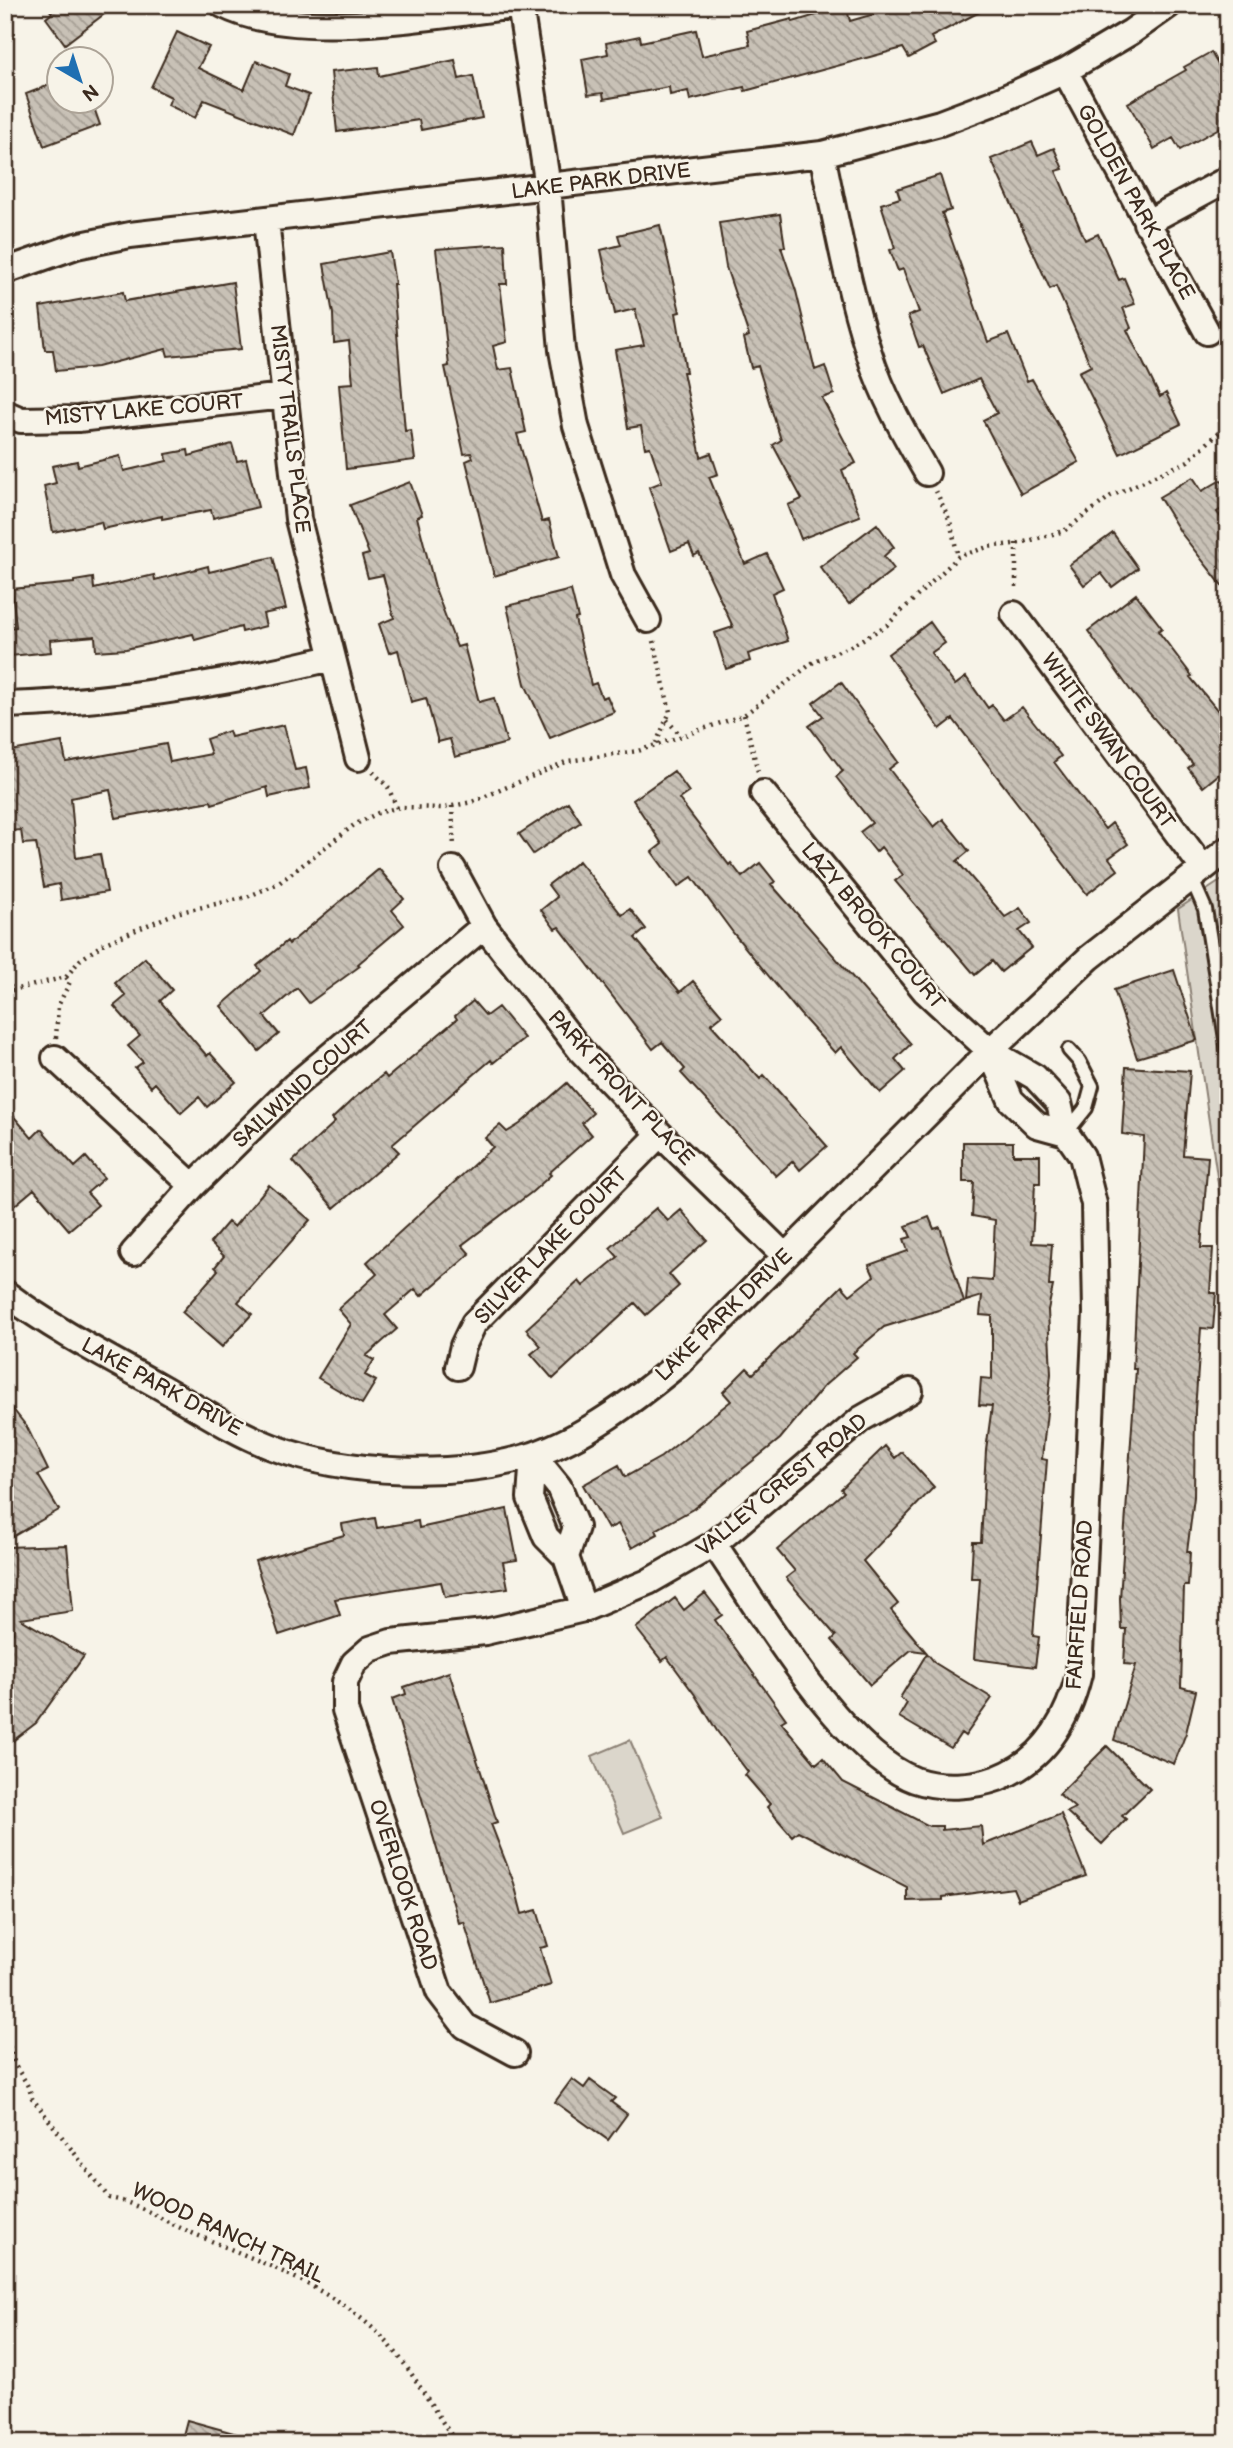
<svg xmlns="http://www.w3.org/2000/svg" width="1233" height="2448" viewBox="0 0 1233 2448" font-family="'Balsamiq Sans',sans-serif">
<defs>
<pattern id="building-back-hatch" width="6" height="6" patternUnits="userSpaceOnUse" patternTransform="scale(1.75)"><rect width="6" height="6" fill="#c8c1b6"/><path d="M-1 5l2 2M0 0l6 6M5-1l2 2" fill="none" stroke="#a49d93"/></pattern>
</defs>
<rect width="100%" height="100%" fill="#f7f3e8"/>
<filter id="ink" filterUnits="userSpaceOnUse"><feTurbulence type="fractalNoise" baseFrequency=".0143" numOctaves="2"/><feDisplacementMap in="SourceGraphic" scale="14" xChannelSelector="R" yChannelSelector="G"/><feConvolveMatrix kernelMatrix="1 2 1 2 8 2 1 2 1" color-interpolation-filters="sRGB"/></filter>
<g filter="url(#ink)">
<path fill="#dbd6cb" stroke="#8b8074" stroke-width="2" d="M1228 876V1252L1178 909Z
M630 1740 663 1817 624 1833 592 1756Z"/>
<path fill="url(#building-back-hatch)" stroke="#3b2a1e" stroke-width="2" d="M46 5H116L65 44 46 18 52 13Z
M905 5H993L931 37 935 44 909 58 903 48 745 91 744 87 690 100 688 91 670 95 669 87 604 99 603 93 588 95 582 59 608 54 606 43 640 36 641 42 696 30 702 56 750 45 747 31 792 19 793 22 846 6 850 21Z
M177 32 209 47 198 68 244 90 256 61 289 74 285 86 309 95 294 135 204 100 195 118 168 105 171 97 151 87Z
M1211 52 1228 83V123L1180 150 1173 138 1154 149 1128 103 1186 70 1184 67Z
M455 60 459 79 473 76 482 118 421 130 419 120 337 132 331 72 378 67 379 76Z
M60 81V102H92L100 125 44 146 26 94Z
M1032 142 1038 155 1054 148 1063 169 1056 171 1085 240 1098 234 1119 280 1124 278 1135 304 1123 308 1131 328 1127 330 1160 397 1166 393 1181 424 1120 454 1079 372 1091 366 1056 286 1050 289 991 159Z
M940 175 951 210 942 213 988 342 1008 334 1027 381 1032 379 1079 462 1021 494 983 420 997 413 979 379 944 394 923 346 919 347 908 316 919 312 903 269 898 271 890 250 895 248 881 204 900 198 897 189Z
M780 214 785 247H781L796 291 815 370 825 366 834 394 822 398 856 463 842 470 860 516 801 539 788 505 802 499 773 445 781 440 758 366 751 368 744 338 749 336 726 267 719 223Z
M660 225 680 312 676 313 686 372H683L701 457 711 453 718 474 709 477 745 564 767 554 783 588 772 593 788 641 748 654 750 661 726 669 715 633 733 627 699 553 694 556 689 544 671 551 649 487 662 482 650 447 645 448 641 426 628 428 615 350 644 345 635 309 615 314 601 250 621 245 618 235Z
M505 244 507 284H500L507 342 493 346 498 370 512 368 526 432 517 434 542 522 549 520 559 557 494 576 466 461 473 458 471 453 464 454 445 367 449 366 436 249Z
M390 252 395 284H393L405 431 411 430 415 460 346 469 339 384 353 383 349 341 334 343 333 314 324 264Z
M233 282 241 349 168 356 166 349 97 367 56 371 53 350H45L40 307 123 292 125 301Z
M232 444 237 461 246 459 258 507 213 518 211 510 162 519V516L103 529 101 522 53 532 44 486 56 483 52 466 77 461 78 466 120 456 124 471 167 461 166 454 188 450 189 456Z
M1193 477 1202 491 1221 480 1228 490V505L1217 512 1228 527V593L1181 533 1159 497Z
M410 482 422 515 417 517 436 591 457 647 464 645 479 702 494 698 507 743 455 757 450 739 438 742 426 698 411 702 398 650 389 653 379 624 394 618 383 575 368 578 362 556 369 554 350 505Z
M877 524 894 547 884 556 894 569 849 604 820 567Z
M1113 533 1138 568 1112 587 1101 573 1084 585 1069 565Z
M273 557 286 609 263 614 266 626 242 632 241 627 195 640 193 634 126 649 96 651 95 636 50 640 51 652 10 656 7 628 16 627 12 589 74 583V581L93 578 94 589 154 575 155 580 208 566 209 572Z
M571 590 578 618 575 619 591 685 596 683 602 698 607 696 614 712 550 738 525 684 507 606Z
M1136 594 1162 628 1158 631 1192 676 1190 677 1228 723V767L1203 787 1188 768 1193 764 1133 694 1088 631Z
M930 622 945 643 931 653 955 685 966 677 988 708 992 705 1004 720 1022 707 1061 756 1054 762 1105 829 1112 823 1128 844 1109 858 1118 870 1087 894 953 719 940 729 888 654Z
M841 682 898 762 889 769 934 827 943 819 969 851 957 861 1005 917 1020 908 1031 923 1019 931 1032 947 1001 972 992 961 975 975 895 881 903 875 881 847 876 852 860 832 872 823 836 777 843 771 809 726 823 716 813 703Z
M284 725 295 770 306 768 310 788 269 797 267 787 212 804 211 801 116 818 110 790 71 798 76 858 100 854 107 892 61 900 59 884 44 887 36 843 23 844 21 830 9 831 5 752 62 742 66 762 166 744 170 762 211 754 206 739 229 731 231 737Z
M674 771 689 792 679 799 729 865 731 863 742 877 760 863 775 882 771 884 911 1044 895 1059 905 1071 880 1093 841 1047 835 1053 800 1014 734 934 692 877 678 887 652 852 662 844 633 800Z
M568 802 581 822 533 854 519 834Z
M579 861 622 915 630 909 646 929 635 938 680 992 693 981 722 1015 711 1024 760 1079 764 1075 827 1146 800 1170 793 1161 776 1176 681 1073 685 1069 662 1042 653 1049 559 927 555 929 541 910 557 897 548 885Z
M379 869 404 899 392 910 404 925 358 964 360 966 309 1003 297 988 264 1016 279 1034 259 1051 221 1006 261 971 257 966 287 941 289 944Z
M145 958 172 990 160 1001 207 1056 210 1053 236 1082 207 1107 199 1097 181 1113 155 1083 151 1087 135 1068 143 1062 128 1046 140 1036 114 1006 126 996 115 983Z
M1174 970 1197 1040 1137 1058 1114 990Z
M473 1001 486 1016 498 1007 524 1038 493 1063 491 1060 392 1145 399 1152 334 1208 293 1161 335 1122 332 1119 352 1100 384 1074 387 1078 457 1019 455 1016Z
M1126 1067 1190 1071 1183 1155 1208 1157 1201 1248H1213L1210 1293H1216L1213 1329 1201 1328 1195 1410 1194 1497 1187 1552H1190L1188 1586H1184L1181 1687 1196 1691 1186 1733 1174 1764 1114 1740 1136 1665 1124 1664 1126 1629H1121L1120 1598 1136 1369H1133L1144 1137 1122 1134Z
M567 1083 593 1113 582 1123 592 1135 549 1173 551 1175 532 1192 462 1245 470 1254 421 1296 415 1289 385 1315 397 1329 366 1356 374 1360 365 1375 376 1381 362 1404 318 1378 351 1324 338 1309 377 1274 367 1262 493 1147 485 1138 500 1125 507 1132 520 1124Z
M5 1106 32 1138 41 1129 75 1167 86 1157 104 1178 87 1193 98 1205 69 1230 34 1189 15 1205 5 1194Z
M963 1142H1013V1155H1040V1183H1035L1032 1243 1052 1244 1049 1286H1053L1048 1310 1051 1374 1042 1459 1047 1460 1033 1636 1039 1637 1035 1667 974 1659 980 1578H971L973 1542H981L986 1450 992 1406 979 1405 981 1378 992 1379V1316L980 1315 982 1296 966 1301 968 1279 992 1281 995 1220 972 1216 974 1182H963Z
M269 1185 310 1220 238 1302 252 1314 222 1347 182 1312 218 1270 215 1267 224 1256 210 1243 228 1222 234 1227Z
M656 1208 668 1221 681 1210 707 1240 669 1274 679 1286 646 1315 635 1303 553 1379 531 1354 541 1346 526 1329 579 1281 583 1286 618 1257 610 1248Z
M929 1217 934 1229 940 1227 964 1302 884 1327 853 1353 857 1357 824 1386 780 1439 693 1509 656 1530 658 1534 632 1548 618 1524 608 1529 583 1485 619 1465 625 1477 661 1457 731 1401 723 1392 747 1368 753 1374 842 1286 850 1295 874 1276 869 1265 908 1251 904 1239 911 1237 906 1226Z
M5 1399 27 1427 48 1470 38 1475 59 1510 5 1541Z
M885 1446 895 1458 902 1452 934 1487 863 1561 898 1604 891 1610 926 1652 911 1650 870 1685 832 1640 836 1636 786 1578 795 1571 777 1550 844 1492 841 1489Z
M507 1509 517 1560 503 1562 508 1588 445 1597 441 1582 335 1599 340 1615 279 1635 255 1561 344 1535 342 1524 375 1518 377 1528 418 1521 419 1528Z
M67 1545 73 1611 21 1619 84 1656 36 1723 5 1747V1647L13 1633 8 1594 6 1547Z
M705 1593 722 1615 715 1620 786 1719 781 1722 816 1764 823 1758 843 1782 929 1826H942V1830L981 1826 983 1845 1061 1814 1086 1876 1018 1900 1013 1888 943 1897V1900L907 1901V1887L798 1831 792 1836 767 1807 770 1804 745 1775 748 1772 717 1731 695 1695 667 1657 662 1661 636 1628 675 1598 684 1610Z
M927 1653 935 1663 992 1698 965 1736 961 1733 951 1748 899 1717 907 1703 900 1698Z
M449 1672 497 1822 491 1824 514 1883 522 1914 537 1910 548 1946 540 1948 551 1985 490 2003 464 1922 459 1923 392 1699 406 1694 404 1687Z
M1107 1746 1150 1789 1122 1816 1126 1819 1102 1844 1067 1812 1075 1808 1059 1794Z
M572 2079 584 2088 590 2080 615 2098 611 2102 627 2114 608 2140 555 2102Z
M187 2420 248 2437 247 2443H181Z"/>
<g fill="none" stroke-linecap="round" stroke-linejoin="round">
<defs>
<path id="service" d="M1191 877 1205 909 1228 1051
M1066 1133 1086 1108 1092 1086 1079 1061 1069 1050"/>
<path id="minor" d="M223 5C299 44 440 14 524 5
M520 5 548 187 562 350 576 426 623 575 648 620
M1065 71 1207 332
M822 154C836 221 848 288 869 353 882 395 905 435 927 473
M266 220 298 519 358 758
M1146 223 1228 179
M5 271 76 246 130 235 822 154 940 123 998 101 1065 71 1131 32 1169 5
M5 413 21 420 78 419 284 396
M1014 614 1203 868
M5 705C117 702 224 684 332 658
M453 869 484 926 581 1051 660 1134 785 1256
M990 1051 1011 1100 1037 1125 1066 1133
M55 1058 193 1186
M133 1253 193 1186 294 1086 484 926
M5 1293C53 1329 107 1357 159 1386 196 1407 233 1432 272 1447 347 1475 456 1479 533 1455 586 1437 634 1400 677 1365L990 1051 1089 958 1228 849
M458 1367 463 1346 474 1323 660 1134
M533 1455 530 1498 546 1537 566 1557 584 1609
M533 1455 559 1487 576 1527 566 1557
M714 1544C759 1609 842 1753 915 1780 941 1789 973 1787 998 1778 1045 1760 1068 1719 1079 1674L1096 1313 1094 1204 1082 1156 1066 1133 1059 1103 1035 1077 990 1051 925 991 763 793
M515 2053 465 2026 439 1992 345 1710V1682L354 1663 370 1649 391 1642 485 1632 584 1609 648 1582 714 1544 861 1419 910 1391"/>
</defs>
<use href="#service" stroke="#3b2a1e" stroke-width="18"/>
<use href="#minor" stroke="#3b2a1e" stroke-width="30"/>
<path stroke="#3b2a1e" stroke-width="4.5" stroke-dasharray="2 5" stroke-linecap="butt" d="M936 491 950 521 958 557
M1016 543V592
M654 641 670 712 656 743
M744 715 758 772
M667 720 681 736
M373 772 388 787 397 808
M452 806 454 847
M5 965 11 989
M5 992 66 977 80 960 103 944 176 913 247 897 279 883 354 825 378 813 400 807 443 808 472 802 568 761 638 751 744 715 815 661 853 645 887 625 958 557 987 547 1021 543 1064 531 1111 496 1188 461 1228 424
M56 1038 58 1006 70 982 66 977
M5 2041C12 2048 11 2054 14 2062 20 2076 28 2081 32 2098L109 2198C136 2202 158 2218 183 2229 249 2258 326 2283 379 2334 410 2364 431 2408 457 2443"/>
<use href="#service" stroke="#f7f3e8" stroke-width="12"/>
<use href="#minor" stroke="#f7f3e8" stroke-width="24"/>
</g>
</g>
<g text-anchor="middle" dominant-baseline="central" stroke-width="5" stroke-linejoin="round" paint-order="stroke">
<g font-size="21" fill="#3b2a1e" stroke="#f7f3e8">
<text transform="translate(601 181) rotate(-7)">LAKE PARK DRIVE</text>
<text transform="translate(1136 202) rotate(61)">GOLDEN PARK PLACE</text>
<text transform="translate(144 410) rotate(-5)">MISTY LAKE COURT</text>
<text transform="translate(290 429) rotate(83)">MISTY TRAILS PLACE</text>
<text transform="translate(1108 741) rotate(54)">WHITE SWAN COURT</text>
<text transform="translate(873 926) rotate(50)">LAZY BROOK COURT</text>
<text transform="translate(303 1084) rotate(-42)">SAILWIND COURT</text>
<text transform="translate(621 1088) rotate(47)">PARK FRONT PLACE</text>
<text transform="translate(551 1246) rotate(-46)">SILVER LAKE COURT</text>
<text transform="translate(724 1315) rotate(-44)">LAKE PARK DRIVE</text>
<text transform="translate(162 1387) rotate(29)">LAKE PARK DRIVE</text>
<text transform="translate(782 1485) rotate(-39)">VALLEY CREST ROAD</text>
<text transform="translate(1080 1605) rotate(-86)">FAIRFIELD ROAD</text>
<text transform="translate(403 1885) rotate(72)">OVERLOOK ROAD</text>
<text transform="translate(228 2233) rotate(25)">WOOD RANCH TRAIL</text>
</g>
</g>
<rect width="1233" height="2448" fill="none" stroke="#f7f3e8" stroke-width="28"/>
<rect x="14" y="14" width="1205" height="2420" fill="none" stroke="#3b2a1e" stroke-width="2.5" filter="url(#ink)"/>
<g transform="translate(80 80) rotate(141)"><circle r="33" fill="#f7f3e8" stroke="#aca397" stroke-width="2"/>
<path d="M0-5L12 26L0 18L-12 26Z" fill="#1f6fb2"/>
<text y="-10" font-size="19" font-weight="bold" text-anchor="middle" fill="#3b2a1e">N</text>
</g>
</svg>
